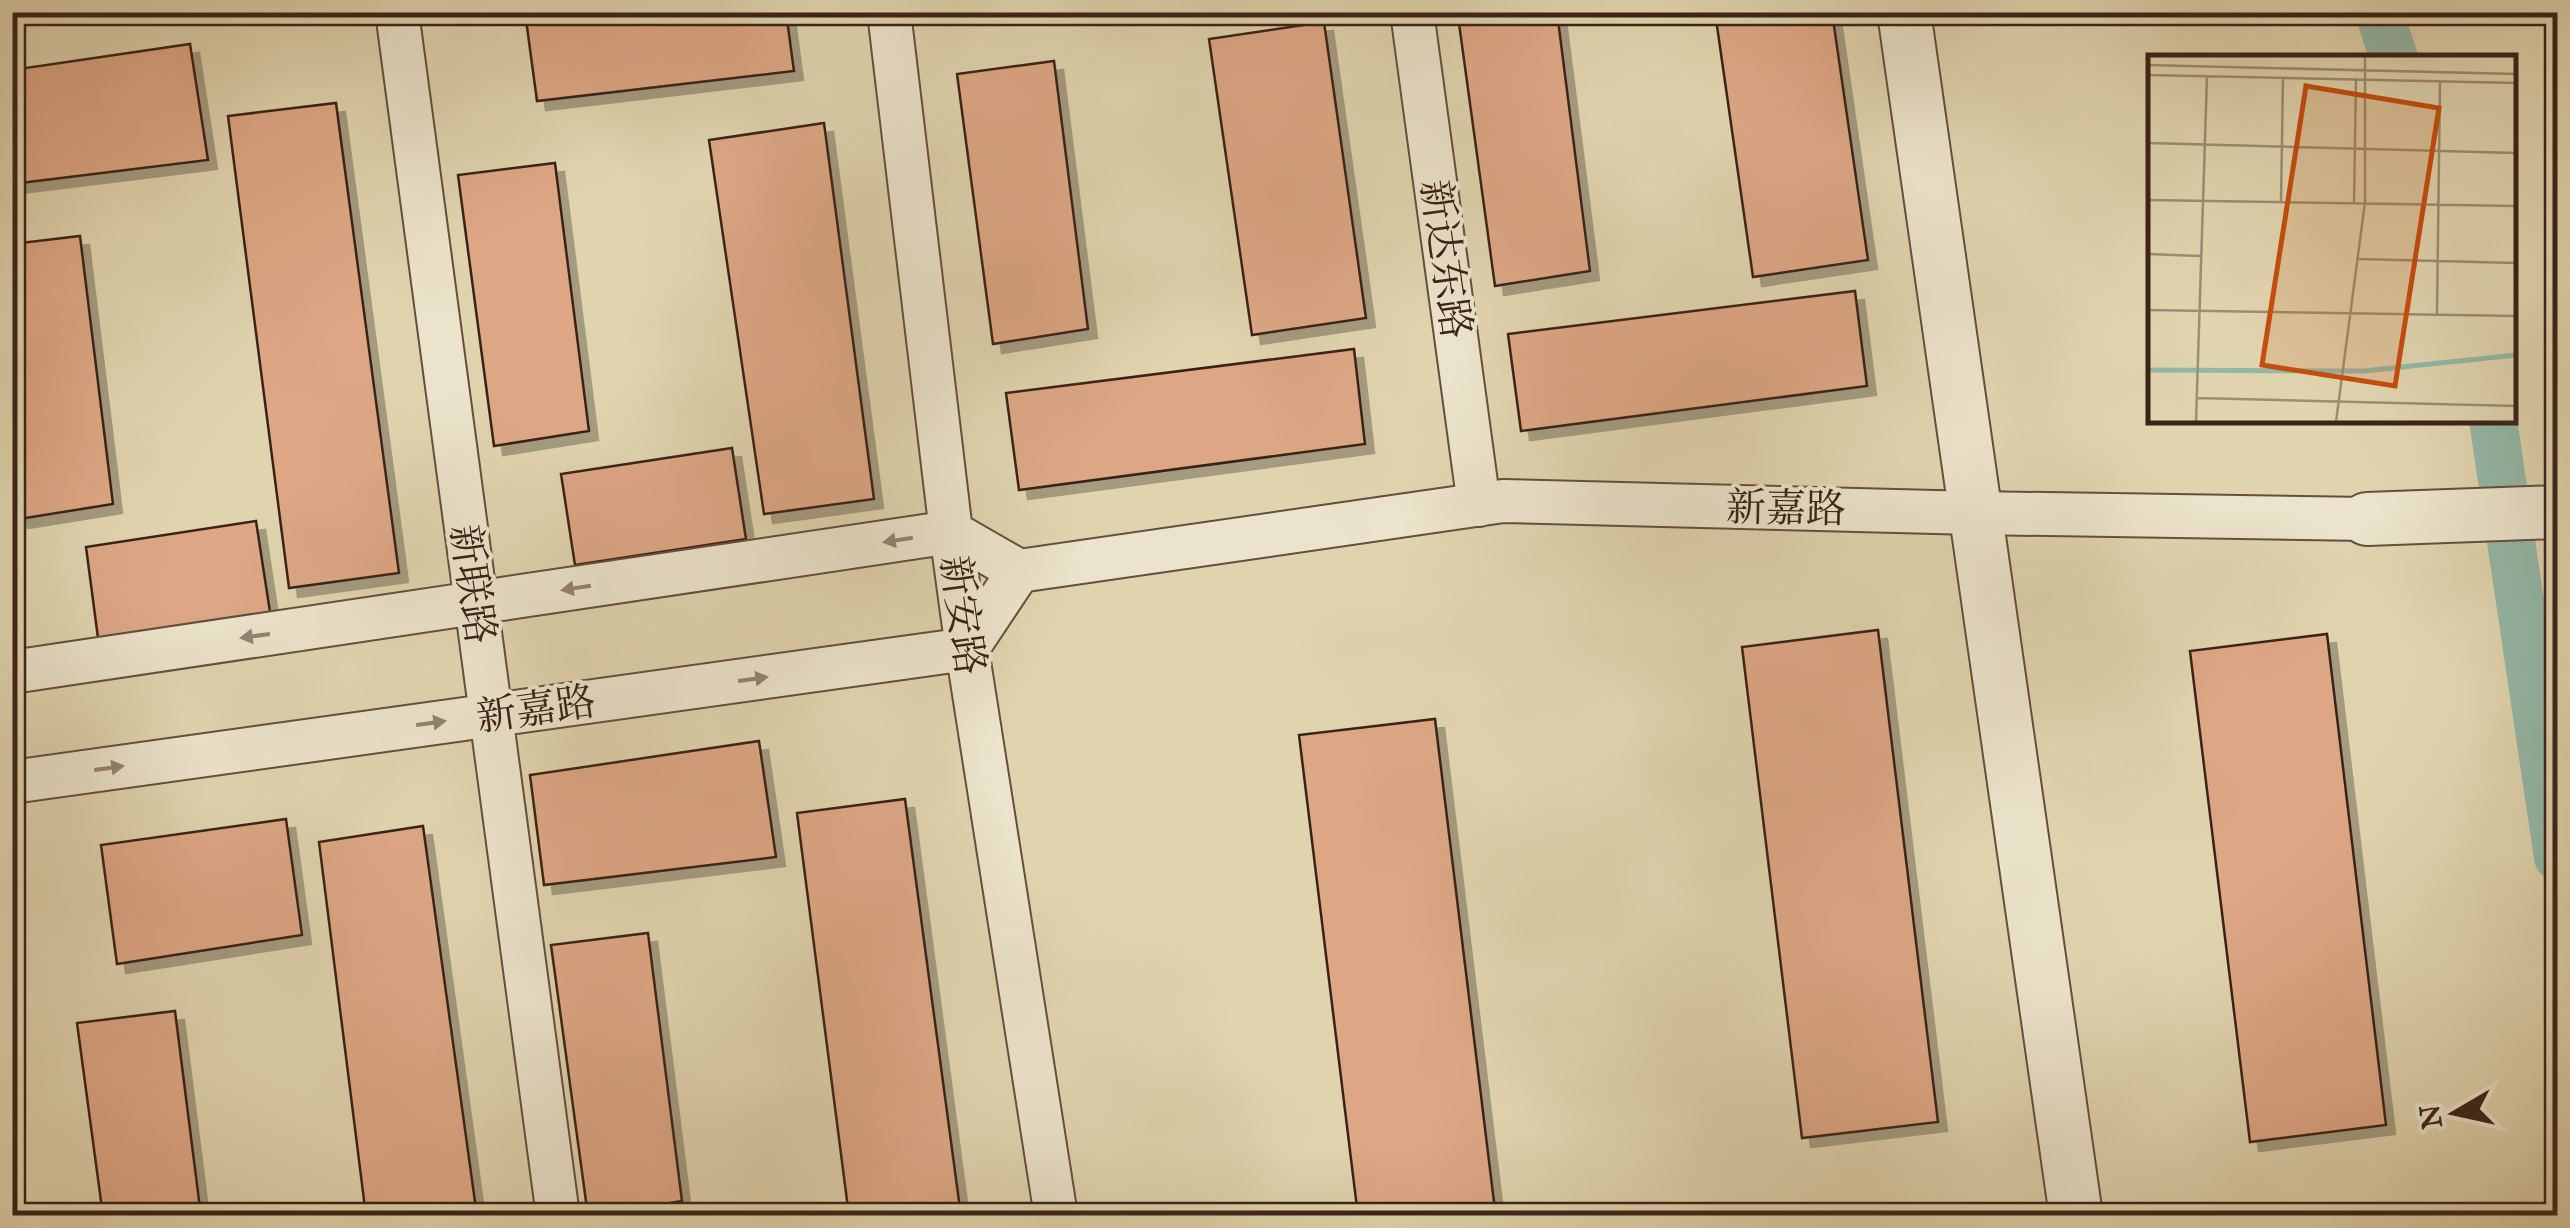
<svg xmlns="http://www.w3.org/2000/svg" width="2570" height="1228" viewBox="0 0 2570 1228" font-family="'IM FELL Great Primer','Noto Serif SC',serif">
<defs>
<filter id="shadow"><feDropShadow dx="9" dy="9" stdDeviation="0" flood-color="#0004"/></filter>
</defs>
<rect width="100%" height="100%" fill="#e0d4af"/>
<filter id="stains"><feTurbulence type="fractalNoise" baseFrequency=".002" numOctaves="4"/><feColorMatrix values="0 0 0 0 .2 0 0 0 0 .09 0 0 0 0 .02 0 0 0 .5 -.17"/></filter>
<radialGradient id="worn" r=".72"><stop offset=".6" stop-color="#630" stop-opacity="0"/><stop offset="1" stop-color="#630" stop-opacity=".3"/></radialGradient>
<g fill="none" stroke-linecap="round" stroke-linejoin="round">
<path stroke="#94b8a7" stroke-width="48" d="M2379 12 2394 58
M2493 420 2558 857"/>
</g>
<path fill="#dda785" stroke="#3a2319" stroke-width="2.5" filter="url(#shadow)" d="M525 12H786L794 71 537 101Z
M1482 12H1557L1590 271 1495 286 1458 16Z
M1715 12H1832L1868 260 1753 277Z
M1324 22 1366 318 1252 335 1209 39Z
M190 44 208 160 12 184V70Z
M1054 61 1088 329 993 344 957 74Z
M336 103 399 573 289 588 228 116Z
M824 123 874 499 764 514 709 140Z
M555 163 589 431 494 446 458 175Z
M80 236 113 504 19 519 12 472V244Z
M1855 291 1867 386 1521 431 1508 334Z
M1354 349 1365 444 1019 490 1006 393Z
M732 448 746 539 575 565 561 474Z
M256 521 270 612 98 638 86 547Z
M1878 630 1938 1122 1802 1138 1742 647Z
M2327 634 2386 1125 2250 1142 2190 651Z
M1435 719 1495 1210 1453 1216H1358L1299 735Z
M759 741 776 857 544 885 530 775Z
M905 799 961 1216H849L797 813Z
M286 819 302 935 117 964 101 845Z
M423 826 477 1216H366L319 842Z
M648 933 682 1201 588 1216 551 945Z
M175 1011 201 1216H103L77 1023Z"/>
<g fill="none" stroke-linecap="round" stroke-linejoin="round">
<defs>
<path id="minor" d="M397 12 558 1216
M889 12 951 532 967 649 1056 1216
M1412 12 1479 505
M12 672 951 532 1019 571 1503 501 1975 513 2367 519
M12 782 967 649 1019 571"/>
<path id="tertiary" d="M1904 12 2076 1216
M2367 519 2558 512"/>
</defs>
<use href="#minor" stroke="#644f3e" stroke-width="46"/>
<use href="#tertiary" stroke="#644f3e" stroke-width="56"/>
<use href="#minor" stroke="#ebe3cb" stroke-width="42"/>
<use href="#tertiary" stroke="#ebe3cb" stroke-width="52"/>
</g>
<defs><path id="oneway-solid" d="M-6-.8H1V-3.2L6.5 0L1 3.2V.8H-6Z" transform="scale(2.5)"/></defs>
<g fill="#928372">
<use href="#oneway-solid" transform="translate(898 540) rotate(171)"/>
<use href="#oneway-solid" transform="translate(576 588) rotate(171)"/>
<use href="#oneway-solid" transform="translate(255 636) rotate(172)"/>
<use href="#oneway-solid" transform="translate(753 679) rotate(-8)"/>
<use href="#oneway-solid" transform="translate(431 723) rotate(-8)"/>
<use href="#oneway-solid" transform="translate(109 768) rotate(-8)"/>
</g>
<g text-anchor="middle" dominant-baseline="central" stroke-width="8" stroke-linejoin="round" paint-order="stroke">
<g font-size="40" fill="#3a2319" stroke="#ebe3cb">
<text transform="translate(1446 259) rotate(82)">新达东路</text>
<text transform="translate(1786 508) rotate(1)">新嘉路</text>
<text transform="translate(473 584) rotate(82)">新联路</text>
<text transform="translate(963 615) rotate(82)">新安路</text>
<text transform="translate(536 709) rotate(-8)">新嘉路</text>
</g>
</g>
<g transform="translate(2148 55)">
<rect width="368" height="368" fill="#e0d4af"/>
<path fill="none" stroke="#94b8a7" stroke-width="5" d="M0 315 216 316 368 300"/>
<path fill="none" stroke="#9e8d73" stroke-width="2.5" d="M0 10 368 19M0 20 368 28M0 88 368 98M0 145 368 151M133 146 135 23M206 148 208 23M0 199 52 201M211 204 368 208M0 255 368 261M289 259 292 26M367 261 368 230M48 343 368 351M48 367 59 21M188 367 217 147V1"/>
<path fill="#c54e0f" fill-opacity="0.15" stroke="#c54e0f" stroke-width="5" d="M158 31 291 53 247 331 114 310Z"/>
<rect width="368" height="368" fill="none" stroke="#3a2319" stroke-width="5"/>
</g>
<rect width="2570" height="1228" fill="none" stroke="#e0d4af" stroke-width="50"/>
<rect x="15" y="15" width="2540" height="1198" fill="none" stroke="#3a2319" stroke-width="5"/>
<rect x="25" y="25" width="2520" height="1178" fill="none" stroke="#3a2319" stroke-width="2.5"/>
<g transform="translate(2455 1113) rotate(261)" stroke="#ebe3cb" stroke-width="8" paint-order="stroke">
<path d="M0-8L18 38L0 25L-18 38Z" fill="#3a2319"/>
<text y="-15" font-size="28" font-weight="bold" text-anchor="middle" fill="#3a2319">N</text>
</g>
<rect width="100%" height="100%" filter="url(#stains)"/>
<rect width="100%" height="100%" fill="url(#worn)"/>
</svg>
